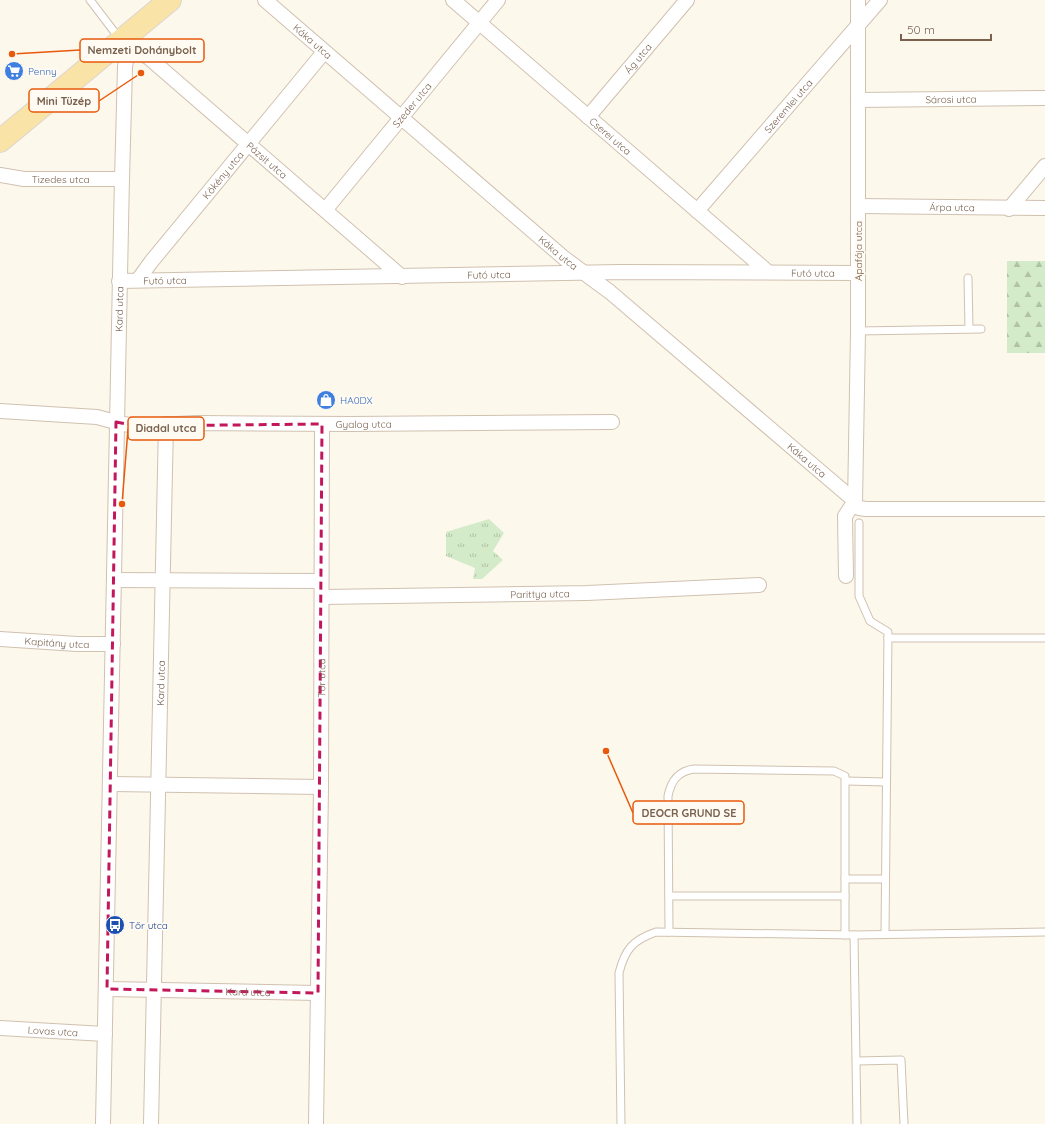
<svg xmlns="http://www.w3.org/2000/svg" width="1045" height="1124" font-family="Quicksand,sans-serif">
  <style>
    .forest { fill: url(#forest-firs) }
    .park { fill: url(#park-tufts) }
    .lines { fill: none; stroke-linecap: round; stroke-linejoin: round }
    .service-casing { stroke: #d0c1b0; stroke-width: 9 }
    .minor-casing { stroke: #d0c1b0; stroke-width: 16 }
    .primary-casing { stroke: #dcd6d1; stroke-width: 24 }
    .service { stroke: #fff; stroke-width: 7 }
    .minor { stroke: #fff; stroke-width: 14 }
    .primary { stroke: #fae3a6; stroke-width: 22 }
    .marked { fill: none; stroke: #c2185b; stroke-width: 3; stroke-dasharray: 8 5; stroke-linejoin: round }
    .labels { text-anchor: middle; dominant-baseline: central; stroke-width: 3.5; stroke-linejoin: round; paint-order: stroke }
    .street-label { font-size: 10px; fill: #79614e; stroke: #fffbf3 }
    .shop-label { font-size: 10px; fill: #366cbe; stroke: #fffbf3; text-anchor: start }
    .transit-label { font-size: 10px; fill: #164399; stroke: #fffbf3; text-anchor: start }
    .leader { fill: none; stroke: #e8590c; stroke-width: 1.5 }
    .callout-dot { fill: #e8590c; stroke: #fffbf3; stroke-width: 1.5 }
    .callout { fill: #fffbf3; stroke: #e8590c; stroke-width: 1.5 }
    .callout-label { font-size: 11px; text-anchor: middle; font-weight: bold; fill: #79614e }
  </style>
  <defs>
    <pattern id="forest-firs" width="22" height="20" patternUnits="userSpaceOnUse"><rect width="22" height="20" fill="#d4ebc9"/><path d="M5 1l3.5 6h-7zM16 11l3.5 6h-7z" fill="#b1c2a5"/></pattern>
    <pattern id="park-tufts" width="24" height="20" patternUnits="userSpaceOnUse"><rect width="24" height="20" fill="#d4ebc9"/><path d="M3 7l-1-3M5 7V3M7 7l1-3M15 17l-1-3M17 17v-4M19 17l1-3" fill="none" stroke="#b1c2a5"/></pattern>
  </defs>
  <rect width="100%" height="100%" fill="#fdf8ec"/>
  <rect class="forest" x="1007" y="261" width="38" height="92"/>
  <polygon class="park" points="489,519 504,533 493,551 503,560 482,579 473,579 475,568 446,556 446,532"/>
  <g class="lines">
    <defs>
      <g id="service">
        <polyline points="90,0 119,38"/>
        <polyline points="968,278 969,329"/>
        <polyline points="858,331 981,329"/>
        <polyline points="859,523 859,596 870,621 888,632 885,934"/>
        <polyline points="888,638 1045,638"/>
        <polyline points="846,781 886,782"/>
        <polyline points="845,879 885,879"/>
        <polyline points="669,896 845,896"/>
        <path d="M669,932L668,796C671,781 678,771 694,769L834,771L845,776V935"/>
        <polyline points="854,935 857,1124"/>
        <polyline points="857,1061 901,1060 904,1124"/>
        <path d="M621,1124L619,973C625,949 633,940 656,932L854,935L1045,932"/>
      </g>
      <g id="minor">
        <path id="s1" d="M265,0L564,258L610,292L855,501L845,516L846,576"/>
        <path id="s2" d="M453,0L768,272"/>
        <polyline points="858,0 858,331 855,504 859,508 866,509 1045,509"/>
        <path id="s3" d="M128,49L138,52L148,57L402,277"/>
        <path id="s4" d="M858,100L1045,98"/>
        <path id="s5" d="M588,117L687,0"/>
        <path id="s6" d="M0,175L24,179H122"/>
        <path id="s7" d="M858,206L1045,208"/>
        <path id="s8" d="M326,209L498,0"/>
        <polyline points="1009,209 1045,166"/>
        <path id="s9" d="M697,211L880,0"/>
        <path id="s10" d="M138,280L151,262L324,52"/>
        <path id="s11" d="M119,281L620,272L858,273"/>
        <path id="s12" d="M0,411L97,417L123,424L138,426L196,423L350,424L612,422"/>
        <polyline points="114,580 321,581"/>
        <path id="s13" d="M322,597L587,593L759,585"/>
        <path id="s14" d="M0,639L77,644H113"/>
        <polyline points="111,784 321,787"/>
        <path id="s15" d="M107,989L318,993"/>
        <path id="s16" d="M0,1028L105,1034"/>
        <path id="s17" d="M103,1124C111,771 115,419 125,67L128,49L121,40"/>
        <path id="s18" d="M151,1124L166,424"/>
        <path id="s19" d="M316,1124L321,787L322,424"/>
      </g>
      <polyline id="primary" points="0,141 170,0"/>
    </defs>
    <use href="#service" class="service-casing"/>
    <use href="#minor" class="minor-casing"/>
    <use href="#primary" class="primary-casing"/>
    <use href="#service" class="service"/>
    <use href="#minor" class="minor"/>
    <use href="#primary" class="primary"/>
  </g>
  <path class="marked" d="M116,422L138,426L322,424L318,993L107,989Z"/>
  <defs>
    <symbol id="supermarket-disc" viewBox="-11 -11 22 22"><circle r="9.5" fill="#3f7fe0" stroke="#fffbf3"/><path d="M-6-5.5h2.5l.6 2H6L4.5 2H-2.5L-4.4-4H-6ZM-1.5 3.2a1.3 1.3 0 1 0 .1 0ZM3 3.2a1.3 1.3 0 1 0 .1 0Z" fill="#fff"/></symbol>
    <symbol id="shop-disc" viewBox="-11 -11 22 22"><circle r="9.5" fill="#3f7fe0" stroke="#fffbf3"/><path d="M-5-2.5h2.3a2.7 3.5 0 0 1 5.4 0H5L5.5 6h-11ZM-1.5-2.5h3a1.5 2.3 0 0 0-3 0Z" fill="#fff"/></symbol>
    <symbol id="bus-disc" viewBox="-11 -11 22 22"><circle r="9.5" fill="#1a4fb4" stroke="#fffbf3"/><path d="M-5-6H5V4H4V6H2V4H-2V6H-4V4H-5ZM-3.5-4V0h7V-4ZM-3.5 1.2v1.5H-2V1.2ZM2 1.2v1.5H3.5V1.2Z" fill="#fff"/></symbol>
  </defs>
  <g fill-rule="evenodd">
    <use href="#supermarket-disc" x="3" y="60" width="22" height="22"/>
    <use href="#shop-disc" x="315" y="389" width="22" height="22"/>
    <use href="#bus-disc" x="104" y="914" width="22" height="22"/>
  </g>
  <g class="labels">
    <g class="street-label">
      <text stroke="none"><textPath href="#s1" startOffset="63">Káka utca</textPath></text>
      <text stroke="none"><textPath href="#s5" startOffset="77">Ág utca</textPath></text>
      <text stroke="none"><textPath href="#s4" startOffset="93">Sárosi utca</textPath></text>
      <text stroke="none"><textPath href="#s8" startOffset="135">Szeder utca</textPath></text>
      <text stroke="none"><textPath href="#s9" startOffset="139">Szeremlei utca</textPath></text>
      <text stroke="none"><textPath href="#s2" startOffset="208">Cserei utca</textPath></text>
      <text stroke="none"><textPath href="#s3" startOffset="179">Pázsit utca</textPath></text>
      <text stroke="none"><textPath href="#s10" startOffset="135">Kökény utca</textPath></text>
      <text stroke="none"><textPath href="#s6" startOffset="61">Tizedes utca</textPath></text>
      <text stroke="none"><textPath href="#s7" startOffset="94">Árpa utca</textPath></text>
      <text transform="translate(858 251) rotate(-90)">Apafája utca</text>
      <text stroke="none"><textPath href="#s1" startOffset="387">Káka utca</textPath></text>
      <text stroke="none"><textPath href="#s11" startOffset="694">Futó utca</textPath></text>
      <text stroke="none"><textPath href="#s11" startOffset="370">Futó utca</textPath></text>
      <text stroke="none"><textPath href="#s11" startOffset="46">Futó utca</textPath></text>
      <text stroke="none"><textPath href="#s17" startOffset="815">Kard utca</textPath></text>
      <text stroke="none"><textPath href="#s12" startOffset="365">Gyalog utca</textPath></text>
      <text stroke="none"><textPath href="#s1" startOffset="711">Káka utca</textPath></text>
      <text stroke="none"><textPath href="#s13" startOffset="218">Parittya utca</textPath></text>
      <text stroke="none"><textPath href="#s14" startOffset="57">Kapitány utca</textPath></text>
      <text stroke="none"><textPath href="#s19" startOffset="446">Tőr utca</textPath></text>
      <text stroke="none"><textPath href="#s18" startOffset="441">Kard utca</textPath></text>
      <text stroke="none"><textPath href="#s15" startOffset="141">Kard utca</textPath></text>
      <text stroke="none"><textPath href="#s16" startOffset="53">Lovas utca</textPath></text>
    </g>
    <g class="shop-label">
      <text x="28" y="71">Penny</text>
      <text x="340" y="400">HA0DX</text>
    </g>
    <g class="transit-label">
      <text x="129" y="925">Tőr utca</text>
    </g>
  </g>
  <path class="leader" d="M12 54L80 50M141 73L99 101M122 504L128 429M606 751L633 813"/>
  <g class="callout-dot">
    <circle cx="12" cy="54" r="4"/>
    <circle cx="141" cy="73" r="4"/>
    <circle cx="122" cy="504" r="4"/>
    <circle cx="606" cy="751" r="4"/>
  </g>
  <g class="callout">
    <rect x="80" y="39" width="124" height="23" rx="4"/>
    <rect x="29" y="89" width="70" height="23" rx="4"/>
    <rect x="128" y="417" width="76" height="23" rx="4"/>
    <rect x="633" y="801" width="111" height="23" rx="4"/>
  </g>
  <g class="callout-label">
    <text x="142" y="54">Nemzeti Dohánybolt</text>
    <text x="64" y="105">Mini Tüzép</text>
    <text x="166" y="432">Diadal utca</text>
    <text x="689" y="817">DEOCR GRUND SE</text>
  </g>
  <path d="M901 34v6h90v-6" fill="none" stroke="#79614e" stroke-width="2"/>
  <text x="907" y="34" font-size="12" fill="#79614e" stroke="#fffbf3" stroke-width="3" paint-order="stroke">50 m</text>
</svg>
